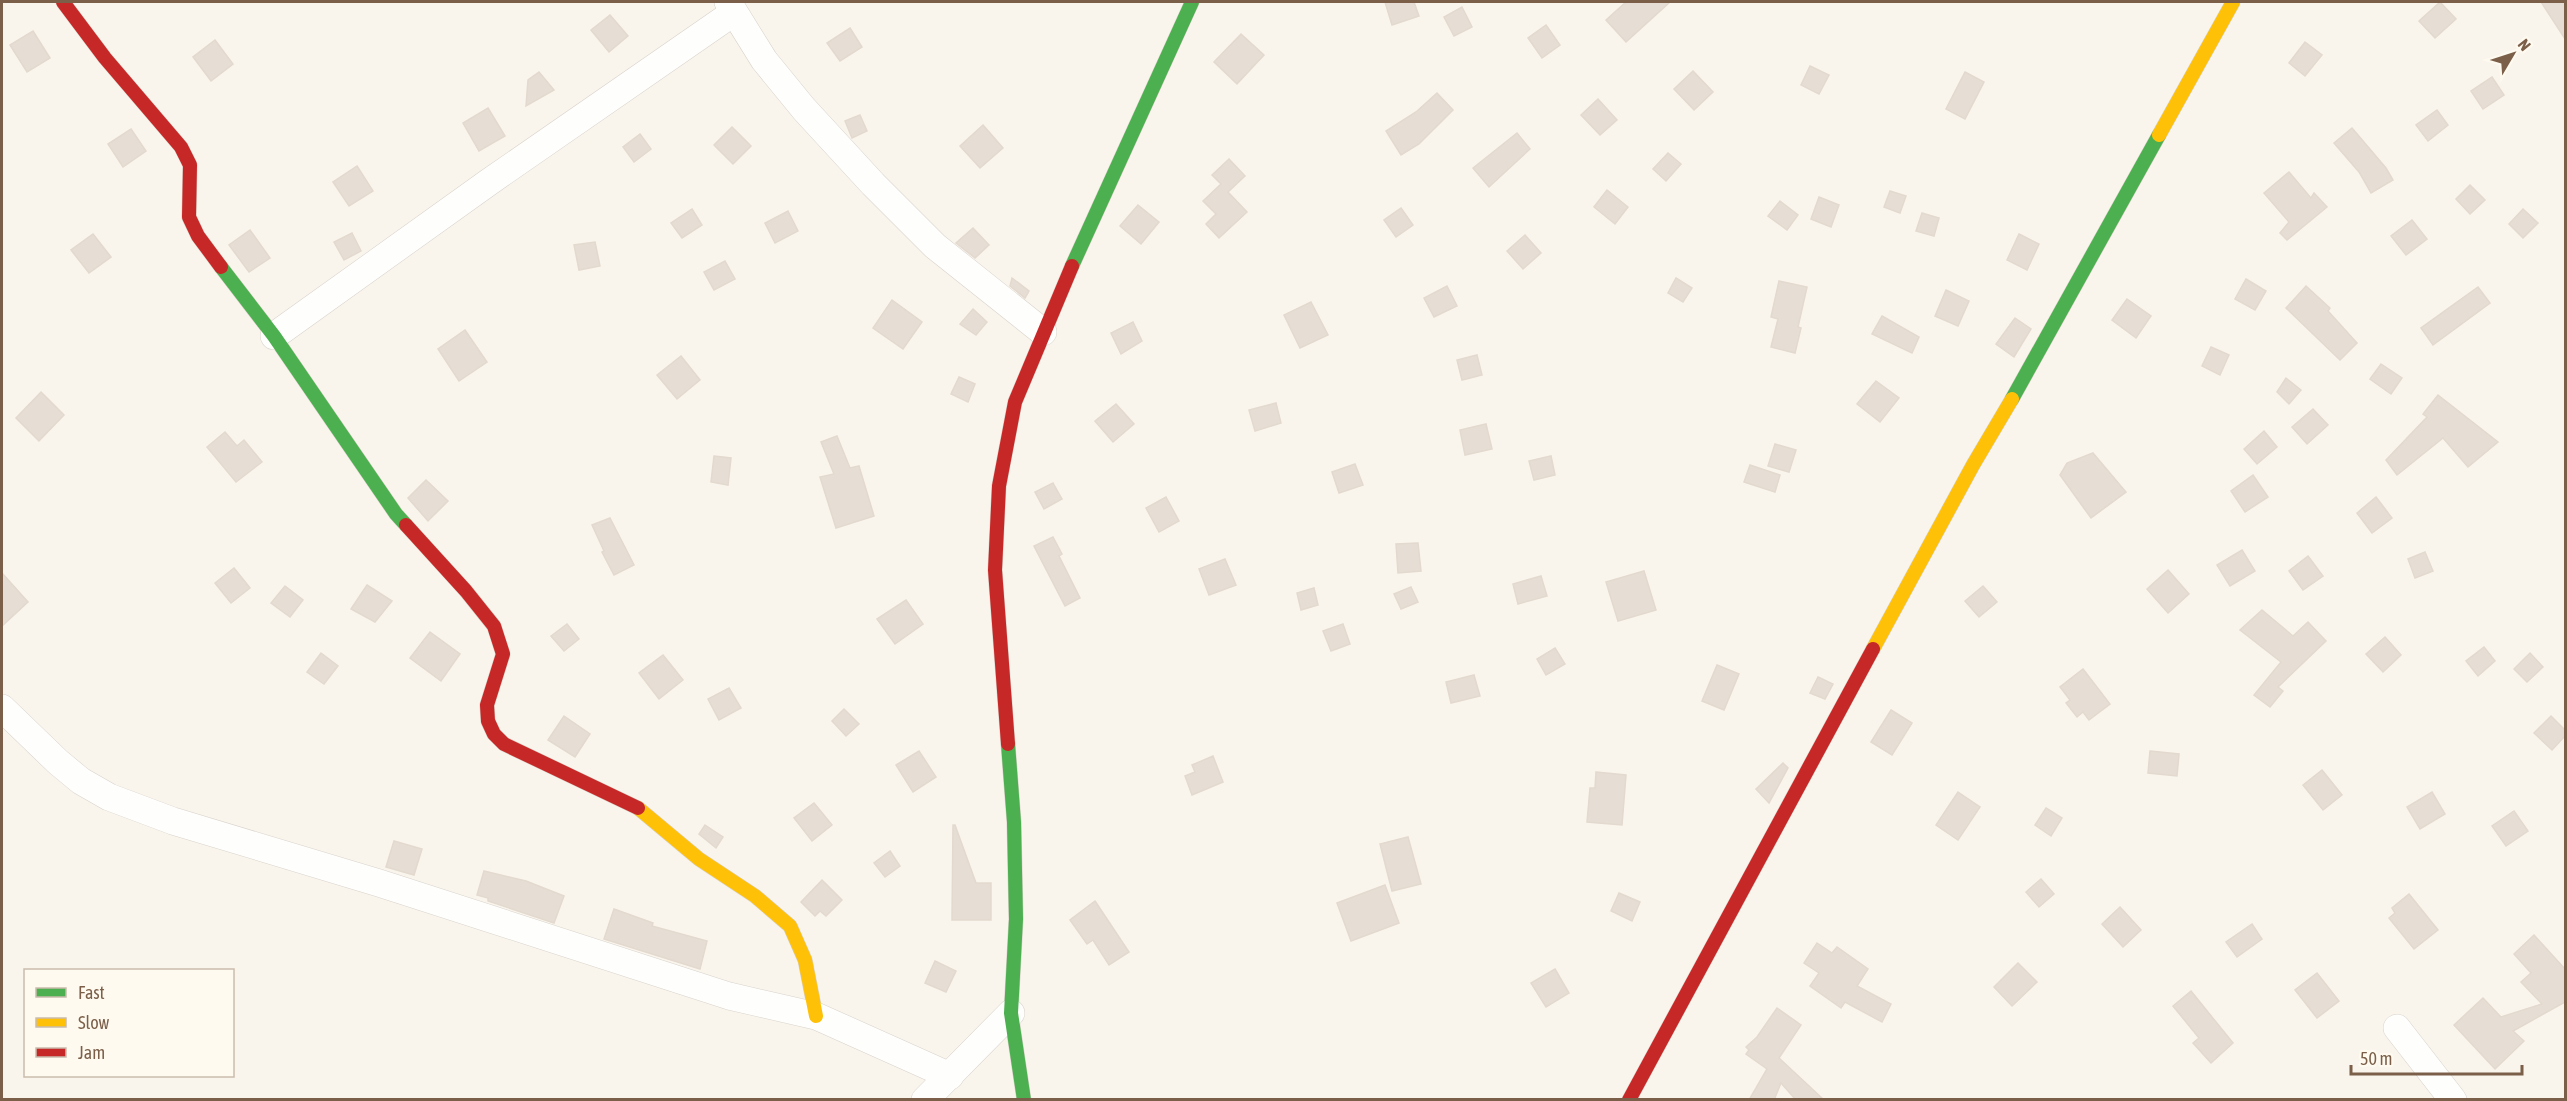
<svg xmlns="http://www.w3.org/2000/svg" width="2567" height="1101" font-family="'Asap Condensed',sans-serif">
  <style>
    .building { fill: #e6ded4; stroke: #e3d9ce; stroke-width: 1.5 }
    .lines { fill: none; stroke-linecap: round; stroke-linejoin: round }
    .street-casing { stroke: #d9d2cb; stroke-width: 28 }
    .fast-casing { stroke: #d8d1c7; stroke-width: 15 }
    .slow-casing { stroke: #d8d1c7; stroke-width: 15 }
    .jam-casing { stroke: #d8d1c7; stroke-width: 15 }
    .street { stroke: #fefefc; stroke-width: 27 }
    .fast { stroke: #4caf50; stroke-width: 14 }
    .slow { stroke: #ffc107; stroke-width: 14 }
    .jam { stroke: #c62828; stroke-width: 14 }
  </style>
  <rect width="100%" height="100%" fill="#f9f5ed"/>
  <g class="building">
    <polygon points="1385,2 1414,2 1419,16 1392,25"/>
    <polygon points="1626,2 1670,2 1626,42 1606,20"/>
    <polygon points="2440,2 2456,19 2435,38 2419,21"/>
    <polygon points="2541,2 2565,2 2565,39"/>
    <polygon points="1462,7 1472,27 1454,36 1444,17"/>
    <polygon points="610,15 628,36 609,52 591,30"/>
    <polygon points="1546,25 1560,45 1542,58 1528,38"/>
    <polygon points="850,28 862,47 840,61 827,43"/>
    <polygon points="33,31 50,58 27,72 10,45"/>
    <polygon points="1241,34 1264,55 1237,84 1214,62"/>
    <polygon points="215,40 233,64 211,81 193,57"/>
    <polygon points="2305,42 2322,55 2305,76 2289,63"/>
    <polygon points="1810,66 1829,75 1819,94 1801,85"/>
    <polygon points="1693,71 1713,92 1694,110 1674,89"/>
    <polygon points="539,72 554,90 526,106 528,80"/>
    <polygon points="1965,72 1984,82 1965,119 1946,109"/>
    <polygon points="2492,77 2504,95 2483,109 2471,91"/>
    <polygon points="1437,93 1453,110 1419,144 1401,155 1386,131 1416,112"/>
    <polygon points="1598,99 1617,120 1600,135 1581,115"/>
    <polygon points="488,108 505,136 479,151 463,123"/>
    <polygon points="2437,110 2448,125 2428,141 2416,125"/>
    <polygon points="860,115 867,131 852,138 845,121"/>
    <polygon points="983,125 1003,148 980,168 960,146"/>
    <polygon points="732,127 751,146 733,164 714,145"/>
    <polygon points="2352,128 2386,168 2393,180 2371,193 2359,172 2334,143"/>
    <polygon points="131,129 146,151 123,167 108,144"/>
    <polygon points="1517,133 1530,149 1489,187 1473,168"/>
    <polygon points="640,134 651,149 634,162 623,147"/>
    <polygon points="1668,153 1681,164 1666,181 1653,169"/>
    <polygon points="1229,159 1245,176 1228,192 1247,212 1219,238 1206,224 1216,214 1203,201 1221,184 1212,175"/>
    <polygon points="357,166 373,191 349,206 333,182"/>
    <polygon points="2289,172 2311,198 2314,193 2327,207 2287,240 2280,233 2289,222 2264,193"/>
    <polygon points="2470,185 2485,200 2470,214 2456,199"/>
    <polygon points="1607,190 1628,207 1615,224 1594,207"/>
    <polygon points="1890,191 1906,196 1900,213 1884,207"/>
    <polygon points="1819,197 1839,205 1831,227 1811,219"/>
    <polygon points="1780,201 1798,215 1787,230 1768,216"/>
    <polygon points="1138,205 1159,222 1141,244 1120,226"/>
    <polygon points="1401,208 1413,225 1396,237 1384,220"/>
    <polygon points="692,209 702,225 682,238 671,223"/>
    <polygon points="2523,209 2538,223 2523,238 2509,224"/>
    <polygon points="788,211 798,231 775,243 765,223"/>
    <polygon points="1922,213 1939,218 1934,236 1916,231"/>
    <polygon points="2412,220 2427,239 2406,255 2391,236"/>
    <polygon points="973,228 989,245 975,258 956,243"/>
    <polygon points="250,230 270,258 249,272 229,245"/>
    <polygon points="352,233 361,251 344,260 334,242"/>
    <polygon points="93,234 111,257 89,273 71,250"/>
    <polygon points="2019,234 2039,244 2027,270 2007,260"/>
    <polygon points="1525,235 1541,253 1523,269 1507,251"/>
    <polygon points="595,242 600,266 579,270 574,245"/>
    <polygon points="725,261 735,279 714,290 704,272"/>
    <polygon points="1012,278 1029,291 1025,298 1010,286"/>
    <polygon points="1676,278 1692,288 1683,302 1668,293"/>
    <polygon points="2246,279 2266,291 2255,310 2235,299"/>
    <polygon points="1779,281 1807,287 1798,327 1801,328 1795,353 1771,347 1778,319 1771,317"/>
    <polygon points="1447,286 1457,306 1434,317 1424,298"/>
    <polygon points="2306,286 2330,308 2328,311 2357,343 2340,360 2286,308"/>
    <polygon points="2478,287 2490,303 2433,345 2421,328"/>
    <polygon points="1946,290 1969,301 1958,326 1935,316"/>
    <polygon points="2127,299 2151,316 2136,338 2112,320"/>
    <polygon points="892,300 922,322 903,349 873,328"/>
    <polygon points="1311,302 1328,335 1300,348 1284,315"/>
    <polygon points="973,309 987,322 976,335 960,324"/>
    <polygon points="1882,316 1919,337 1912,353 1872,334"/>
    <polygon points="2015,318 2031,329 2014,357 1996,344"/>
    <polygon points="1133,322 1142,341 1121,354 1111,333"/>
    <polygon points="465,330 487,362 459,381 438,349"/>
    <polygon points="2211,347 2229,355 2220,375 2202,366"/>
    <polygon points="1477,355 1482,375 1462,380 1457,360"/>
    <polygon points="681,356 700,380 677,399 657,375"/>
    <polygon points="2381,364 2402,378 2391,394 2370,379"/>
    <polygon points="959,377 975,384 968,402 951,394"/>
    <polygon points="2286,378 2301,390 2289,404 2277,392"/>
    <polygon points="1876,381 1899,398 1880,422 1857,404"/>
    <polygon points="41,392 64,415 39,441 16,418"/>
    <polygon points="2438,395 2498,442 2468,467 2443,438 2397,475 2386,460 2427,417 2423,414"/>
    <polygon points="1276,403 1281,423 1255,431 1249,410"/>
    <polygon points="1116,404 1134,424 1113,442 1095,421"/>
    <polygon points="2313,409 2328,425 2307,444 2292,427"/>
    <polygon points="1486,424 1492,449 1465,455 1460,430"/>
    <polygon points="2264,431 2277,447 2257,464 2244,449"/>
    <polygon points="225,432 237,446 244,440 262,462 236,482 207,447"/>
    <polygon points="837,436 850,468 859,466 874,516 836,528 820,477 834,474 821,442"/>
    <polygon points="1775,444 1796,450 1789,472 1768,466"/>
    <polygon points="2093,453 2126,492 2091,518 2060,475 2067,463"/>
    <polygon points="714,456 731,458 728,485 711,482"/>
    <polygon points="1551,456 1555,475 1534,480 1529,461"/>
    <polygon points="1355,464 1363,485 1339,493 1332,472"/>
    <polygon points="1750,465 1780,475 1775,492 1744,482"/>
    <polygon points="2253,475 2268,497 2245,512 2231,491"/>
    <polygon points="426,480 448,501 428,521 408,498"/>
    <polygon points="1053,483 1062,499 1044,509 1035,492"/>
    <polygon points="1166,497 1179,521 1159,532 1146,508"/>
    <polygon points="2376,497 2392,518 2372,533 2357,513"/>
    <polygon points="610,518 634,565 614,575 602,552 604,551 592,525"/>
    <polygon points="1053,537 1062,554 1059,556 1080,598 1065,606 1034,546"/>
    <polygon points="1418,543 1421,571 1398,573 1396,544"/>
    <polygon points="2242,550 2255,571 2230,586 2217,565"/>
    <polygon points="2425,552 2433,571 2415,578 2408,559"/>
    <polygon points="2308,556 2323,576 2303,590 2289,571"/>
    <polygon points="1225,559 1236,585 1209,595 1199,569"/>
    <polygon points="234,568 250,588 231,603 215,583"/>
    <polygon points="2168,570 2189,594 2168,613 2147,589"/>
    <polygon points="1644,571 1656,610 1618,621 1606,582"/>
    <polygon points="2,573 28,602 2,626"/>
    <polygon points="1541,576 1547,596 1518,604 1513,584"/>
    <polygon points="367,585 392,601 375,622 351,609"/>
    <polygon points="285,586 303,600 290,617 271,603"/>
    <polygon points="1983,586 1997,602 1979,617 1965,601"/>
    <polygon points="1411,587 1418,602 1401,609 1394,594"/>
    <polygon points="1314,588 1318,605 1301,610 1297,593"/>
    <polygon points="906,600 923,624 895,644 877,619"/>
    <polygon points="2262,610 2293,636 2308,622 2326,641 2278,687 2283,691 2270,707 2254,695 2281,662 2240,630"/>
    <polygon points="567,624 579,639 564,651 551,636"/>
    <polygon points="1343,624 1350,644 1331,651 1323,631"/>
    <polygon points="430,632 460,654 441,681 410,658"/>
    <polygon points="2385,637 2401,655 2383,672 2366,654"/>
    <polygon points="2484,647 2495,661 2478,676 2466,661"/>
    <polygon points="1555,648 1565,664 1546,675 1537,659"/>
    <polygon points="321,653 338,666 324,684 307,672"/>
    <polygon points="2530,653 2543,667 2527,682 2514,669"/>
    <polygon points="663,655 683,680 659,699 639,673"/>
    <polygon points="1717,665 1739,674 1724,710 1702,701"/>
    <polygon points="2083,669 2110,704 2089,720 2083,712 2077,717 2066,703 2070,700 2060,687"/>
    <polygon points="1474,675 1480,696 1451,703 1446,682"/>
    <polygon points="1818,677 1833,684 1825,699 1810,693"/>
    <polygon points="729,688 741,708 719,720 708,699"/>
    <polygon points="844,709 859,724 846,736 832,721"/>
    <polygon points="1891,710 1912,723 1892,755 1871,742"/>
    <polygon points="564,716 590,734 575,757 548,740"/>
    <polygon points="2551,716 2565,730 2565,736 2552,750 2534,733"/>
    <polygon points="919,751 936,777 913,792 896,765"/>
    <polygon points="2150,751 2179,754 2177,776 2148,773"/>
    <polygon points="1213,756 1223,782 1192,795 1185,776 1195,772 1192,765"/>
    <polygon points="1783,763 1788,768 1769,803 1756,789"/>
    <polygon points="2322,770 2342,795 2323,810 2303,785"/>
    <polygon points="1596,772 1626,775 1622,825 1587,822 1590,788 1595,788"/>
    <polygon points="1958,792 1980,807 1958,840 1936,825"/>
    <polygon points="2432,792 2445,814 2420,829 2407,807"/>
    <polygon points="814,803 832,825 812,841 794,818"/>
    <polygon points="2046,808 2062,818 2051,836 2035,825"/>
    <polygon points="2514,811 2528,831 2506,846 2492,826"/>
    <polygon points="705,825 723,837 716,848 699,834"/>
    <polygon points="953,825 955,825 976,883 991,883 991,920 952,920"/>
    <polygon points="1408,837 1421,884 1392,891 1380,844"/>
    <polygon points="394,841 422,849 414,875 386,867"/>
    <polygon points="890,851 900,866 885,877 874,863"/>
    <polygon points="484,871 526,881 564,896 554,923 488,901 488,898 477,895"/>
    <polygon points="2041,879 2054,894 2039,907 2026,892"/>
    <polygon points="822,880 842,900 826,916 820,911 815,916 801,902"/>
    <polygon points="1385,885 1399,923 1351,941 1337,903"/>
    <polygon points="1619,893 1640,902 1632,921 1611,911"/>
    <polygon points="2409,894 2438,930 2414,949 2389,918 2395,913 2392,908"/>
    <polygon points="1095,901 1129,952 1109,965 1093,940 1087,944 1070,920"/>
    <polygon points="2120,907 2141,930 2123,947 2102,924"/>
    <polygon points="614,909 653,923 652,926 707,941 700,969 604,939"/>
    <polygon points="2252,924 2262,939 2237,957 2226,942"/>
    <polygon points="2534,935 2565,969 2565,1002 2513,1031 2524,1041 2495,1069 2454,1025 2483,998 2501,1017 2542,1004 2521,982 2531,973 2514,954"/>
    <polygon points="1817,943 1832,953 1837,947 1868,969 1857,986 1891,1004 1882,1022 1845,1002 1841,1008 1810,986 1819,973 1804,963"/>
    <polygon points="935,961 956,971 946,992 925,983"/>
    <polygon points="2018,963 2037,982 2012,1006 1994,987"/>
    <polygon points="1555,969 1569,993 1546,1007 1531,983"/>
    <polygon points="2317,973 2339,1001 2317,1018 2295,990"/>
    <polygon points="2191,991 2233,1043 2211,1063 2193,1043 2199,1038 2173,1006"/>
    <polygon points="1777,1008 1801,1025 1779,1058 1824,1100 1796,1100 1781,1083 1774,1100 1749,1100 1767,1069 1746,1054 1749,1050 1746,1047 1757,1037"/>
  </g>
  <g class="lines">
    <defs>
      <g id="street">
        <polyline points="728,2 764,60 804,109 873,184 935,246 1043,332"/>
        <polyline points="274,336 489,182 733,13"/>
        <polyline points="2,708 58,762 81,781 109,797 173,821 379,883 729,996 816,1016 950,1076"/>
        <polyline points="2397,1028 2453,1100"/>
        <polyline points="925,1100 1011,1013"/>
      </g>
      <g id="fast">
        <polyline points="1072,266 1192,2"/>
        <polyline points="221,267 274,336 396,514 406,525"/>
        <polyline points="2012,399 2159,135"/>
        <polyline points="1008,744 1014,822 1016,919 1011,1013 1024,1100"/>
      </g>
      <g id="slow">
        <polyline points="2159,135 2233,2"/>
        <polyline points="1873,649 1973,465 2012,399"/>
        <polyline points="638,808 699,859 755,896 790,926 805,960 816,1016"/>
      </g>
      <g id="jam">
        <polyline points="63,2 105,58 181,147 190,165 189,217 198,236 221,267"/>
        <polyline points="406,525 466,591 494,626 503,654 487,705 488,721 494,734 504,744 638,808"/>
        <polyline points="1008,744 995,570 999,486 1015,402 1072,266"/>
        <polyline points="1629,1100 1873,649"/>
      </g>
    </defs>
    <use href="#street" class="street-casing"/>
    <use href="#fast" class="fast-casing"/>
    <use href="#slow" class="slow-casing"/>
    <use href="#jam" class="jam-casing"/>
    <use href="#street" class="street"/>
    <use href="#fast" class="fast"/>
    <use href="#slow" class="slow"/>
    <use href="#jam" class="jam"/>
  </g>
  <rect width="2567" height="1101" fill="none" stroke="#7b5f49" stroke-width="6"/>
  <rect x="24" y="969" width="210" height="108" fill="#fffaf0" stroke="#cabcad" stroke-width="1.5"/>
  <rect x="36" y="988" width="30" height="9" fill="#4caf50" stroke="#cabcad" stroke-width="1.5"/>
  <text x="78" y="999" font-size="18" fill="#7b5f49">Fast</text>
  <rect x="36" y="1018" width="30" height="9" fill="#ffc107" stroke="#cabcad" stroke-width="1.5"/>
  <text x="78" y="1029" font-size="18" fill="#7b5f49">Slow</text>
  <rect x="36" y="1048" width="30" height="9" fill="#c62828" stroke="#cabcad" stroke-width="1.5"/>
  <text x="78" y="1059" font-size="18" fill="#7b5f49">Jam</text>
  <g transform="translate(2513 54) rotate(51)" stroke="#fffaf0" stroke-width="4.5" paint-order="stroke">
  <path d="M0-4.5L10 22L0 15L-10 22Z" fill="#7b5f49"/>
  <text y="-9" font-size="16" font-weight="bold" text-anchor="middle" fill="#7b5f49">N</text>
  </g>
  <path d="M2351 1065v9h171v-9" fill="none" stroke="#7b5f49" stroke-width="3"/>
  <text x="2360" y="1065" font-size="18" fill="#7b5f49" stroke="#fffaf0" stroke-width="4.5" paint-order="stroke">50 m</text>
</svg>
